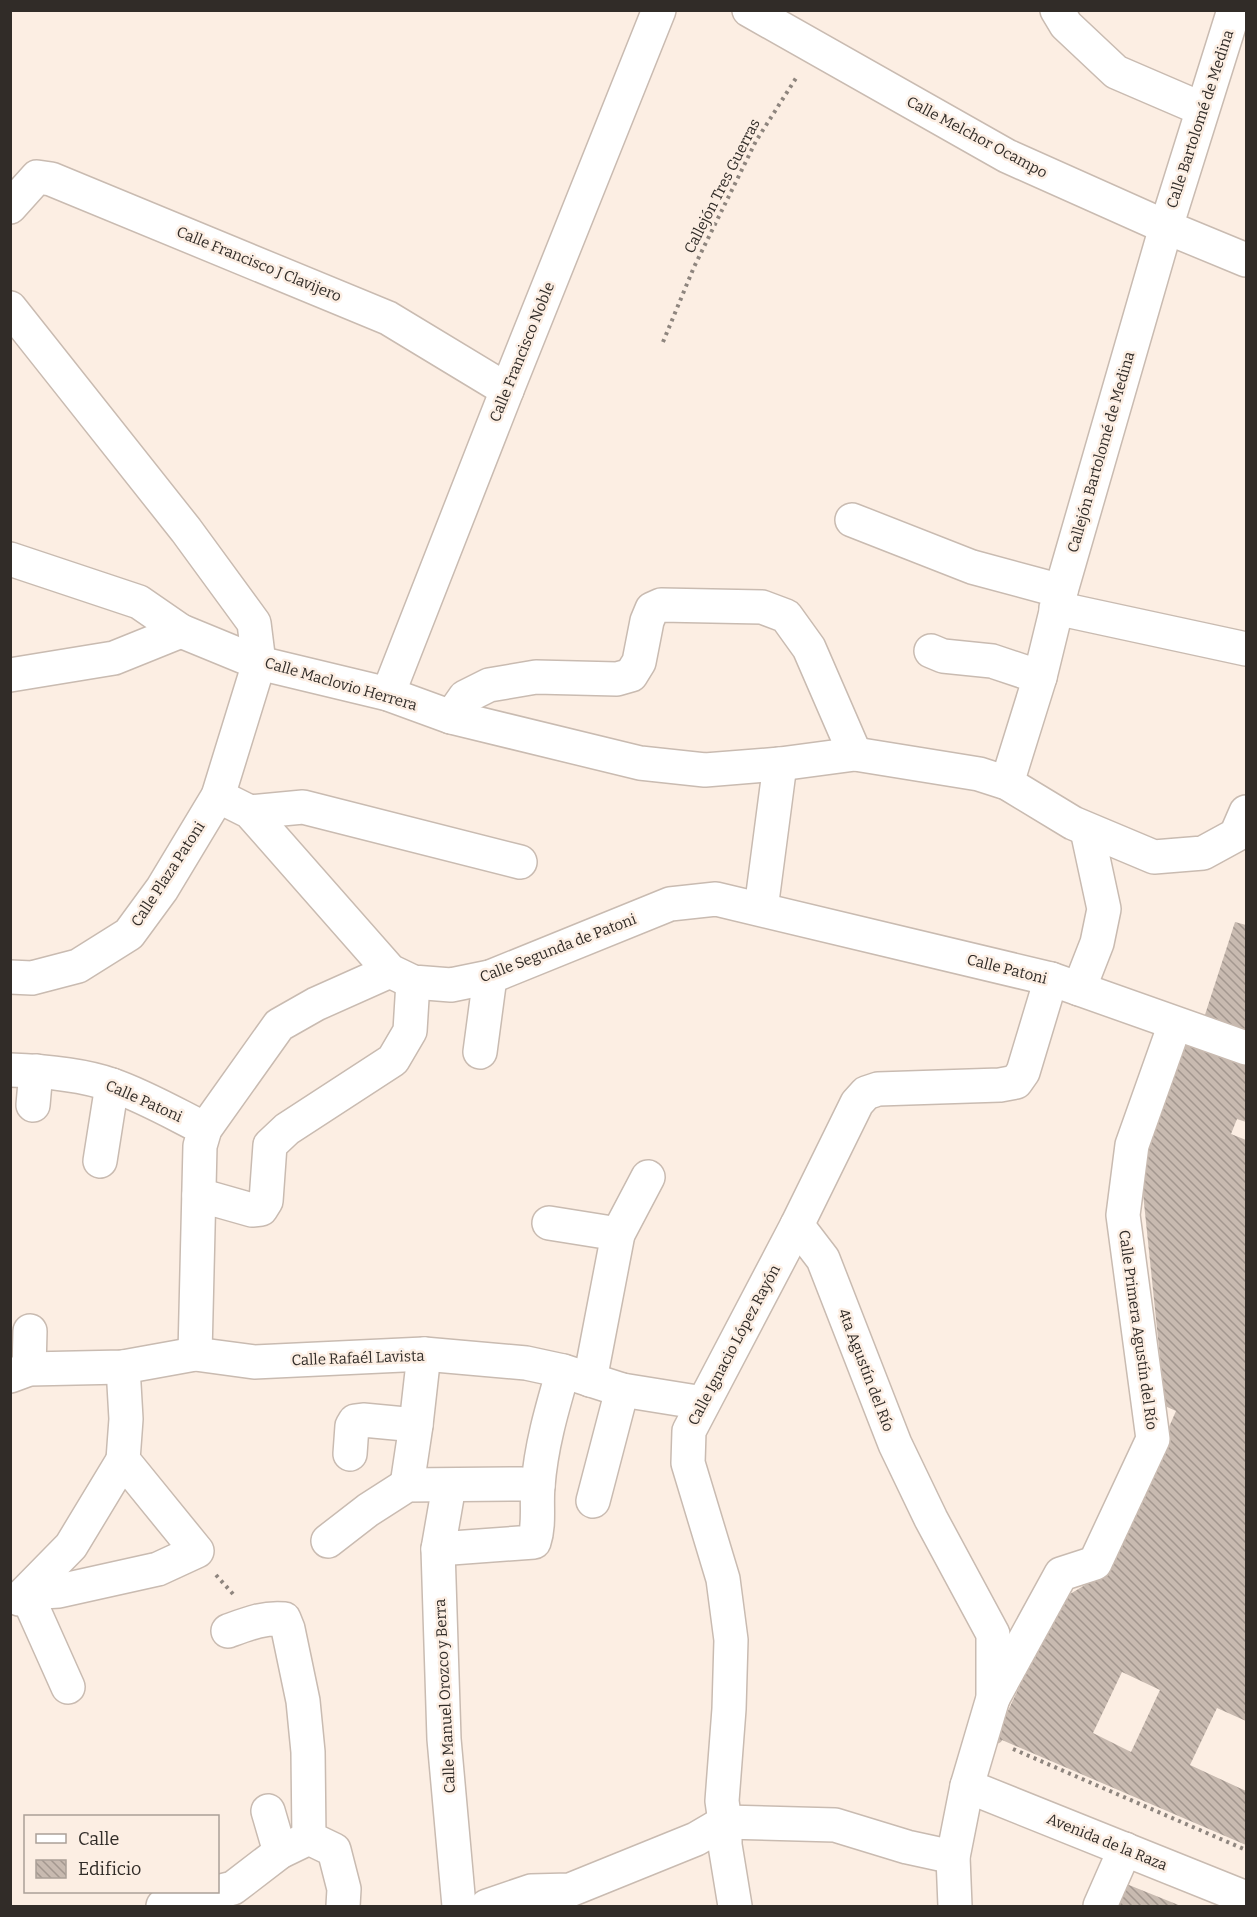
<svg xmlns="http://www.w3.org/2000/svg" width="1257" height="1917" font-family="Bitter,serif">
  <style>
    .building { fill: url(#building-back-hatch); fill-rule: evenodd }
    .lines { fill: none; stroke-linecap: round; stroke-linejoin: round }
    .minor-casing { stroke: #c9bbb1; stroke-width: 36 }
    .path { stroke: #8e857e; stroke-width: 4; stroke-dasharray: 3 4.5; stroke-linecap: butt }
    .minor { stroke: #fff; stroke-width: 33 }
    .labels { text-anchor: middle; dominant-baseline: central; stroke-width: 5; stroke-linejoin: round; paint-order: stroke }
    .street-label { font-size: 15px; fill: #312c28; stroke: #fceee3 }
  </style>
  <defs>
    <pattern id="building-back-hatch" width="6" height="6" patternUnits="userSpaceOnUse" patternTransform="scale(1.5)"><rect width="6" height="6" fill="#c8bab0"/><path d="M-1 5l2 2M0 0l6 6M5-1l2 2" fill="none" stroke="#a3978f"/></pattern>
  </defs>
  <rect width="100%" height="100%" fill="#fceee3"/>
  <g class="building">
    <polygon points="1235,922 1246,925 1246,1038 1202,1024"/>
    <path d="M1178,1032L1246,1063V1122L1237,1119L1231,1134L1246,1140V1721L1217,1708L1190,1765L1246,1791V1845L1002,1740L1001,1742L995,1745L998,1732L1060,1600L1105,1573L1176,1411L1165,1406L1138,1145ZM1122,1672L1160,1690L1131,1752L1093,1733Z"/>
    <polygon points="1124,1883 1181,1906 1114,1906"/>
  </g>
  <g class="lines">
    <defs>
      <g id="minor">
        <polyline points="749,10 1007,156 1166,227 1246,260"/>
        <polyline points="1057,10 1066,25 1116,72 1202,109"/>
        <polyline points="10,207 37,177 51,179 388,318 507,390"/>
        <polyline points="10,308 186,530 254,623 259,663 218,796 162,889 129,934 78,966 32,978 10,977"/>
        <polyline points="852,520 972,567 1061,591"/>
        <polyline points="10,559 139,602 181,631 259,663 388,694 451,717 640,763 705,770 780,764 855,754 979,774 1007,783 1073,823 1154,857 1203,853 1236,835 1246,812"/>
        <polyline points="1056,608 1246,649"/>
        <polyline points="931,651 943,656 992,661 1040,677"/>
        <polyline points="10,675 114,658 181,631"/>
        <polyline points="388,694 507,390 659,10"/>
        <polyline points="451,717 465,697 489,685 536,677 617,679 631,675 639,662 647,621 652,609 661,605 762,607 786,616 809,648 855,754"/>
        <polyline points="1007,783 1040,677 1061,591 1166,227 1234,10"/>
        <polyline points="218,796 250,812 390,971 413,982 451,985 490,977 670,904 716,899 1051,979 1246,1048"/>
        <polyline points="250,812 303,807 520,862"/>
        <polyline points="761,909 780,764"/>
        <polyline points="1079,989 1097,943 1104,909 1087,830"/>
        <polyline points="480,1052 490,977"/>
        <path d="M10,1070C44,1071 80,1074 112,1085C144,1096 175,1114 205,1129"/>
        <polyline points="33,1105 36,1071"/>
        <polyline points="100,1161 112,1085"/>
        <polyline points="199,1195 252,1210 261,1209 266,1201 270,1145 287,1129 393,1060 410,1031 413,982"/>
        <polyline points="549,1223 618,1234"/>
        <polyline points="797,1225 823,1259 895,1444 931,1519 993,1634 993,1698 967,1786 953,1857 955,1906"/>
        <polyline points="195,1354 200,1146 205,1129 279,1025 316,1004 390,971"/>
        <polyline points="29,1369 30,1331"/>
        <polyline points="10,1376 29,1369 123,1367 195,1354 254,1362 424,1354 526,1363 563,1371 622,1390 703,1403"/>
        <polyline points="590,1380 618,1234 648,1177"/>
        <polyline points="350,1454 352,1426 355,1421 363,1420 416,1425"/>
        <polyline points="407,1485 416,1425 424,1354"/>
        <polyline points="449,1486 438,1549 444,1739 459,1906"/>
        <polyline points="593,1501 622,1390"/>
        <polyline points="328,1541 368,1510 407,1485 522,1484 538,1486"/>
        <path d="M438,1549L534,1542C540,1524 536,1505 538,1486C541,1446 552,1409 563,1371"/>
        <polyline points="26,1593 59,1591 158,1569 197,1551 123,1460 126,1419 123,1367"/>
        <polyline points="26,1593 68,1687"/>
        <polyline points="19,1599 71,1546 123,1460"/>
        <path d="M228,1631C247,1624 264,1617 284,1619L288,1629L303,1701L308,1752L309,1838L334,1850L344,1889L343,1906"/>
        <polyline points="993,1698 1061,1574 1095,1563 1153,1439 1123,1215 1132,1145 1175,1024"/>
        <polyline points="967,1786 1246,1898"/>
        <polyline points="268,1811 280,1852"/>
        <polyline points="163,1906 233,1888 280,1852 309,1838"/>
        <polyline points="487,1906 531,1891 570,1890 696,1839 725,1822 835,1825 907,1847 953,1857"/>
        <polyline points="735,1906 725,1845 725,1822 722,1801 729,1709 731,1640 723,1579 688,1463 689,1431 797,1225 857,1103 866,1093 878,1089 1000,1085 1016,1082 1023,1072 1051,979"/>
        <polyline points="1100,1906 1125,1849"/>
      </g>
    </defs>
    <use href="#minor" class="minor-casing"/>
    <g class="path">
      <polyline points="663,342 694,267 756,141 798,75"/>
      <polyline points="216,1575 233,1594"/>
      <polyline points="1013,1749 1246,1850"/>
    </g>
    <use href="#minor" class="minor"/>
  </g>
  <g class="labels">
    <g class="street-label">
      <text transform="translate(1200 119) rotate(-72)">Calle Bartolomé de Medina</text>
      <text transform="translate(977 137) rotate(28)">Calle Melchor Ocampo</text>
      <text transform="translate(722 186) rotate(-63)">Callejón Tres Guerras</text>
      <text transform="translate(259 264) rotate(22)">Calle Francisco J Clavijero</text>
      <text transform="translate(522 352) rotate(-68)">Calle Francisco Noble</text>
      <text transform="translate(1101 452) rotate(-74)">Callejón Bartolomé de Medina</text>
      <text transform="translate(341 684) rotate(16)">Calle Maclovio Herrera</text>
      <text transform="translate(168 874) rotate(-57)">Calle Plaza Patoni</text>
      <text transform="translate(558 948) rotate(-21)">Calle Segunda de Patoni</text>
      <text transform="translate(1007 969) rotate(14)">Calle Patoni</text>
      <text transform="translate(144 1101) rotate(24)">Calle Patoni</text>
      <text transform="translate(1138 1330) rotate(82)">Calle Primera Agustín del Río</text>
      <text transform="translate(734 1345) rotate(-62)">Calle Ignacio López Rayón</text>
      <text transform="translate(358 1358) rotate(-2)">Calle Rafaél Lavista</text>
      <text transform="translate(866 1370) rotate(69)">4ta Agustín del Río</text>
      <text transform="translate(445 1696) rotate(-93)">Calle Manuel Orozco y Berra</text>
      <text transform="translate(1107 1842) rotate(22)">Avenida de la Raza</text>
    </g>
  </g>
  <rect width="1257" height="1917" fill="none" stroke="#312c28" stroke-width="24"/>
  <rect x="24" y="1815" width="195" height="78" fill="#fceee3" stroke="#aba098" stroke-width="1.5"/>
  <rect x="36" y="1834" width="30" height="9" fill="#ffffff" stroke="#aba098" stroke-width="1.5"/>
  <text x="78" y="1845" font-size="18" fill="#312c28">Calle</text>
  <rect x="36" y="1860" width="30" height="18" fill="url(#building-back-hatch)" stroke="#aba098" stroke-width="1.5"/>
  <text x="78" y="1875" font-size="18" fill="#312c28">Edificio</text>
</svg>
